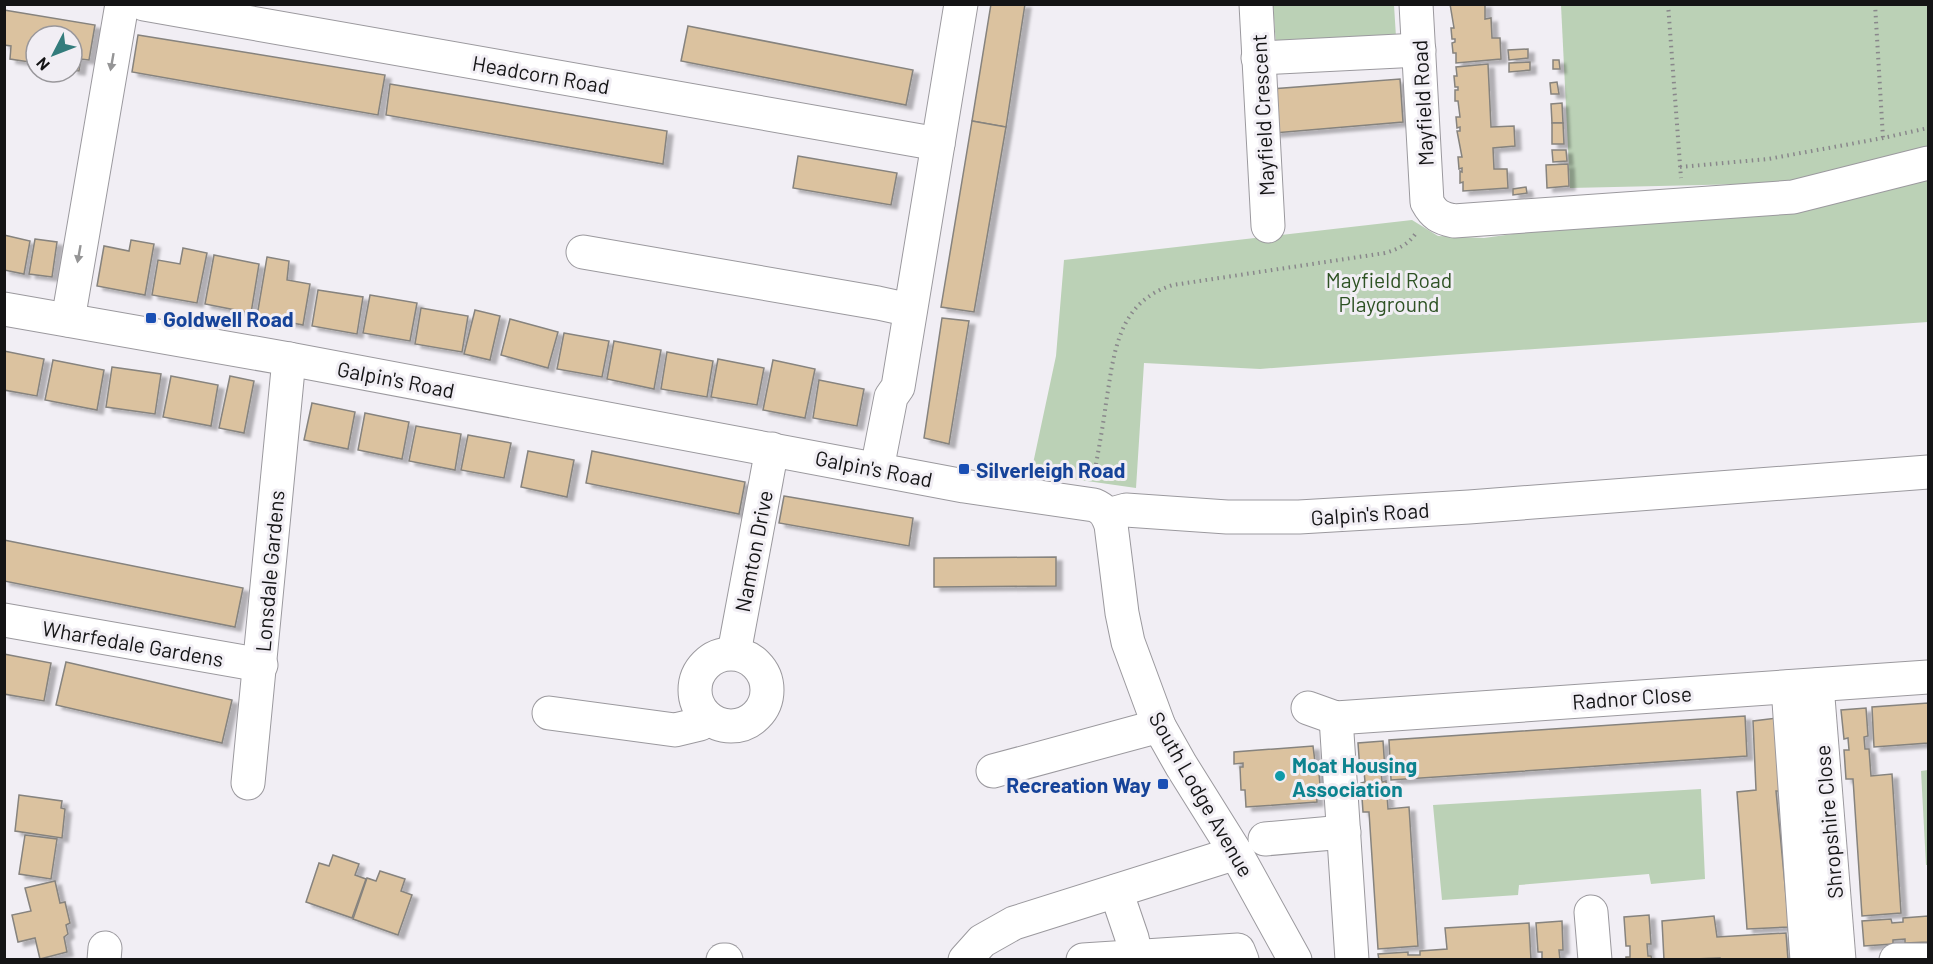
<svg xmlns="http://www.w3.org/2000/svg" width="1933" height="964" font-family="Barlow,sans-serif">
  <style>
    .green { fill: #bbd1b6 }
    .building { fill: #dbc29f; stroke: #86837e; stroke-width: 1.5; filter: url(#shadow) }
    .lines { fill: none; stroke-linecap: round; stroke-linejoin: round }
    .minor-casing { stroke: #9b999e; stroke-width: 35 }
    .path { stroke: #89878b; stroke-width: 4; stroke-dasharray: 1.5 4.5; stroke-linecap: butt }
    .minor { stroke: #fff; stroke-width: 33 }
    .oneway { fill: #959596 }
    .transit-dot { fill: #1a4fb4; stroke: #f1eef4; stroke-width: 2 }
    .culture-dot { fill: #0f9aa8; stroke: #f1eef4; stroke-width: 2 }
    .labels { text-anchor: middle; dominant-baseline: central; stroke-width: 6; stroke-linejoin: round; paint-order: stroke }
    .street-label { font-size: 21px; fill: #141415; stroke: #f1eef4 }
    .park-label { font-size: 21px; fill: #2e5224; stroke: #f1eef4 }
    .transit-label { font-size: 21px; font-weight: bold; fill: #164399; stroke: #f1eef4; text-anchor: start }
    .culture-label { font-size: 21px; font-weight: bold; fill: #0d838f; stroke: #f1eef4; text-anchor: start }
  </style>
  <defs>
    <filter id="shadow"><feDropShadow dx="6" dy="4" stdDeviation="1.5" flood-color="#0004"/></filter>
  </defs>
  <rect width="100%" height="100%" fill="#f1eef4"/>
  <g class="green">
    <polygon points="1273,5 1394,5 1396,37 1276,45"/>
    <polygon points="1561,5 1928,5 1928,147 1792,183 1570,188"/>
    <polygon points="1928,176 1928,322 1447,355 1260,369 1144,363 1136,488 1031,473 1056,356 1064,260 1412,220 1438,236 1484,238"/>
    <polygon points="1928,770 1928,865 1926,865 1921,771"/>
    <polygon points="1701,789 1705,879 1651,884 1649,874 1519,885 1518,895 1442,900 1433,805"/>
  </g>
  <g class="building">
    <polygon points="991,4 1025,4 1006,127 972,121"/>
    <polygon points="1450,4 1485,4 1485,19 1491,18 1492,38 1500,38 1501,59 1456,63 1456,53 1453,53 1452,43 1455,42 1455,39 1452,39 1451,28 1454,28"/>
    <polygon points="4,10 95,25 89,60 81,59 79,71 72,70 72,36 36,36 36,63 10,59 11,46 4,45"/>
    <polygon points="688,26 913,70 906,105 681,61"/>
    <polygon points="138,35 385,75 378,115 132,72"/>
    <polygon points="1528,49 1528,58 1509,60 1508,50"/>
    <polygon points="1553,60 1559,60 1560,69 1553,69"/>
    <polygon points="1530,62 1530,70 1509,72 1509,63"/>
    <polygon points="1488,64 1491,127 1514,126 1515,146 1493,148 1494,169 1507,169 1508,188 1463,191 1463,182 1460,183 1460,171 1462,172 1462,168 1459,169 1458,157 1462,157 1457,131 1460,131 1460,127 1457,128 1456,117 1460,117 1458,101 1455,101 1455,90 1458,90 1458,87 1455,87 1454,76 1457,76 1456,67"/>
    <polygon points="1400,79 1403,122 1274,133 1271,89"/>
    <polygon points="1557,82 1559,94 1551,94 1550,83"/>
    <polygon points="390,84 667,131 663,164 386,115"/>
    <polygon points="1562,103 1563,123 1552,123 1551,104"/>
    <polygon points="972,121 1006,127 974,312 941,307"/>
    <polygon points="1552,123 1563,123 1564,144 1552,144"/>
    <polygon points="1552,150 1566,150 1567,161 1553,162"/>
    <polygon points="798,156 897,173 891,205 793,188"/>
    <polygon points="1568,164 1569,186 1547,188 1546,165"/>
    <polygon points="1526,187 1527,193 1513,195 1513,189"/>
    <polygon points="4,235 30,241 24,274 4,270"/>
    <polygon points="35,239 57,242 52,277 29,274"/>
    <polygon points="131,240 154,244 145,295 97,286 104,246 129,251"/>
    <polygon points="183,248 207,253 197,303 152,295 158,260 180,264"/>
    <polygon points="214,255 259,264 251,313 205,304"/>
    <polygon points="267,257 289,261 287,280 310,284 303,325 257,316"/>
    <polygon points="318,290 363,297 357,334 312,326"/>
    <polygon points="370,295 417,303 410,341 363,333"/>
    <polygon points="421,308 468,316 462,352 415,344"/>
    <polygon points="475,310 500,316 490,360 464,354"/>
    <polygon points="942,318 969,321 949,444 924,438"/>
    <polygon points="510,319 558,332 548,368 501,355"/>
    <polygon points="564,333 609,341 602,377 557,369"/>
    <polygon points="614,341 661,350 654,389 607,379"/>
    <polygon points="4,351 44,359 37,396 4,390"/>
    <polygon points="667,352 713,361 707,397 661,389"/>
    <polygon points="718,359 764,368 757,405 711,397"/>
    <polygon points="53,360 104,370 97,410 45,400"/>
    <polygon points="773,360 815,369 805,418 763,410"/>
    <polygon points="112,367 161,374 155,414 106,407"/>
    <polygon points="171,376 218,385 211,426 163,417"/>
    <polygon points="230,376 254,381 244,433 219,428"/>
    <polygon points="819,380 864,389 857,426 813,418"/>
    <polygon points="312,403 355,412 348,449 304,440"/>
    <polygon points="365,413 409,422 402,459 358,450"/>
    <polygon points="416,426 461,434 455,470 409,461"/>
    <polygon points="468,435 511,443 504,478 461,470"/>
    <polygon points="528,451 574,460 567,497 521,487"/>
    <polygon points="592,451 745,482 739,514 586,483"/>
    <polygon points="784,496 913,518 909,546 779,523"/>
    <polygon points="4,540 243,588 235,627 4,581"/>
    <polygon points="1056,557 1056,586 934,587 934,558"/>
    <polygon points="4,654 51,663 44,701 4,694"/>
    <polygon points="66,662 232,700 222,743 56,705"/>
    <polygon points="1928,703 1928,743 1874,747 1872,707"/>
    <polygon points="1866,708 1868,736 1864,737 1865,749 1869,749 1871,776 1892,774 1901,913 1862,916 1853,779 1846,779 1844,750 1849,750 1848,738 1844,739 1841,710"/>
    <polygon points="1745,716 1747,756 1391,780 1389,740"/>
    <polygon points="1777,718 1785,791 1776,791 1789,927 1747,929 1737,792 1756,790 1753,721"/>
    <polygon points="1383,741 1385,770 1381,770 1382,782 1386,781 1388,809 1409,807 1418,946 1378,949 1369,812 1363,812 1361,783 1365,782 1364,771 1360,771 1358,743"/>
    <polygon points="1313,746 1315,762 1318,762 1320,785 1316,785 1317,802 1246,807 1245,790 1241,790 1240,767 1243,767 1243,763 1234,764 1234,752"/>
    <polygon points="19,795 62,801 61,808 65,809 62,838 15,831"/>
    <polygon points="25,835 57,839 51,879 19,874"/>
    <polygon points="333,855 359,864 355,875 366,879 352,918 306,902 319,863 329,866"/>
    <polygon points="380,871 405,879 401,891 412,895 398,935 353,919 367,878 376,881"/>
    <polygon points="55,881 60,903 65,902 70,923 66,925 68,934 64,937 67,952 40,959 35,938 18,942 12,915 31,911 25,888"/>
    <polygon points="1649,915 1651,944 1647,944 1648,956 1651,956 1652,960 1626,960 1626,957 1630,957 1630,946 1626,946 1624,917"/>
    <polygon points="1714,916 1717,937 1786,933 1788,960 1720,960 1720,958 1664,960 1662,921"/>
    <polygon points="1928,916 1928,942 1905,943 1905,939 1893,940 1893,944 1864,946 1862,921 1891,919 1892,923 1903,922 1903,918"/>
    <polygon points="1562,921 1563,950 1559,950 1560,960 1542,960 1542,952 1538,952 1536,923"/>
    <polygon points="1529,923 1531,960 1379,960 1378,954 1408,952 1408,955 1420,955 1420,951 1447,949 1445,928"/>
  </g>
  <g class="lines">
    <defs>
      <g id="minor">
        <polyline points="144,4 938,144"/>
        <polyline points="1256,4 1268,226"/>
        <path d="M1416,4L1427,202C1434,215 1440,218 1454,221L1793,197L1928,163"/>
        <polyline points="1258,58 1419,50"/>
        <polyline points="583,252 878,303 910,310"/>
        <path d="M4,309L289,359L964,486L1094,505C1104,509 1107,514 1111,525L1122,613L1128,642L1159,726L1181,765L1236,853L1295,960"/>
        <polyline points="68,320 122,4"/>
        <polyline points="877,469 891,397 898,387 961,4"/>
        <polyline points="1108,515 1126,510 1227,517 1299,517 1469,507 1928,472"/>
        <polyline points="4,620 261,665"/>
        <polyline points="734,653 772,449"/>
        <circle cx="731" cy="690" r="36"/>
        <polyline points="1817,685 1839,960"/>
        <polyline points="1788,687 1807,960"/>
        <polyline points="1308,708 1336,718 1928,677"/>
        <polyline points="549,713 675,730 700,724 708,718"/>
        <polyline points="1336,718 1352,960"/>
        <polyline points="993,771 1159,726"/>
        <polyline points="248,783 289,359"/>
        <polyline points="1265,839 1344,832"/>
        <polyline points="1116,891 1132,938 1136,956"/>
        <polyline points="1591,912 1595,960"/>
        <polyline points="104,960 105,948"/>
        <polyline points="723,960 726,960"/>
        <polyline points="965,960 982,941 1014,923 1236,853"/>
        <polyline points="1083,960 1238,950 1242,960"/>
        <polyline points="1896,960 1926,960"/>
      </g>
    </defs>
    <use href="#minor" class="minor-casing"/>
    <g class="path">
      <polyline points="1668,4 1681,178"/>
      <polyline points="1875,4 1883,138"/>
      <polyline points="1680,167 1768,159 1883,138 1928,128"/>
      <path d="M1094,476C1098,452 1103,427 1106,403C1114,354 1117,302 1173,285L1385,253C1398,249 1408,245 1416,233"/>
    </g>
    <use href="#minor" class="minor"/>
  </g>
  <defs><path id="oneway-solid" d="M-6-.8H1V-3.2L6.5 0L1 3.2V.8H-6Z" transform="scale(1.5)"/></defs>
  <g class="oneway">
    <use href="#oneway-solid" transform="translate(112 62) rotate(100)"/>
    <use href="#oneway-solid" transform="translate(79 254) rotate(100)"/>
  </g>
  <g class="transit-dot">
    <rect x="145" y="312" width="12" height="12" rx="3"/>
    <rect x="958" y="463" width="12" height="12" rx="3"/>
    <rect x="1157" y="778" width="12" height="12" rx="3"/>
  </g>
  <circle class="culture-dot" cx="1280" cy="776" r="6"/>
  <g class="labels">
    <g class="street-label">
      <text transform="translate(541 74) rotate(10)">Headcorn Road</text>
      <text transform="translate(1422 103) rotate(-93)">Mayfield Road</text>
      <text transform="translate(1262 115) rotate(-93)">Mayfield Crescent</text>
      <text transform="translate(396 379) rotate(11)">Galpin's Road</text>
      <text transform="translate(874 468) rotate(11)">Galpin's Road</text>
      <text transform="translate(1370 513) rotate(-4)">Galpin's Road</text>
      <text transform="translate(753 551) rotate(-79)">Namton Drive</text>
      <text transform="translate(269 571) rotate(-85)">Lonsdale Gardens</text>
      <text transform="translate(133 643) rotate(10)">Wharfedale Gardens</text>
      <text transform="translate(1632 697) rotate(-4)">Radnor Close</text>
      <text transform="translate(1202 794) rotate(60)">South Lodge Avenue</text>
      <text transform="translate(1828 822) rotate(-95)">Shropshire Close</text>
    </g>
    <g class="park-label">
      <text x="1389" y="279">Mayfield Road<tspan x="1389" dy="24">Playground</tspan></text>
    </g>
    <g class="transit-label">
      <text x="163" y="318">Goldwell Road</text>
      <text x="976" y="469">Silverleigh Road</text>
      <text x="1151" y="784" text-anchor="end">Recreation Way</text>
    </g>
    <g class="culture-label">
      <text x="1292" y="764">Moat Housing<tspan x="1292" dy="24">Association</tspan></text>
    </g>
  </g>
  <rect width="1933" height="964" fill="none" stroke="#141415" stroke-width="12"/>
  <g transform="translate(54 54) rotate(228)"><circle r="28" fill="#f1eef4" stroke="#99979b" stroke-width="1.5"/>
  <path d="M0-4.5L10 22L0 15L-10 22Z" fill="#337c7c"/>
  <text y="-9" font-size="16" font-weight="bold" text-anchor="middle" fill="#141415">N</text>
  </g>
</svg>
